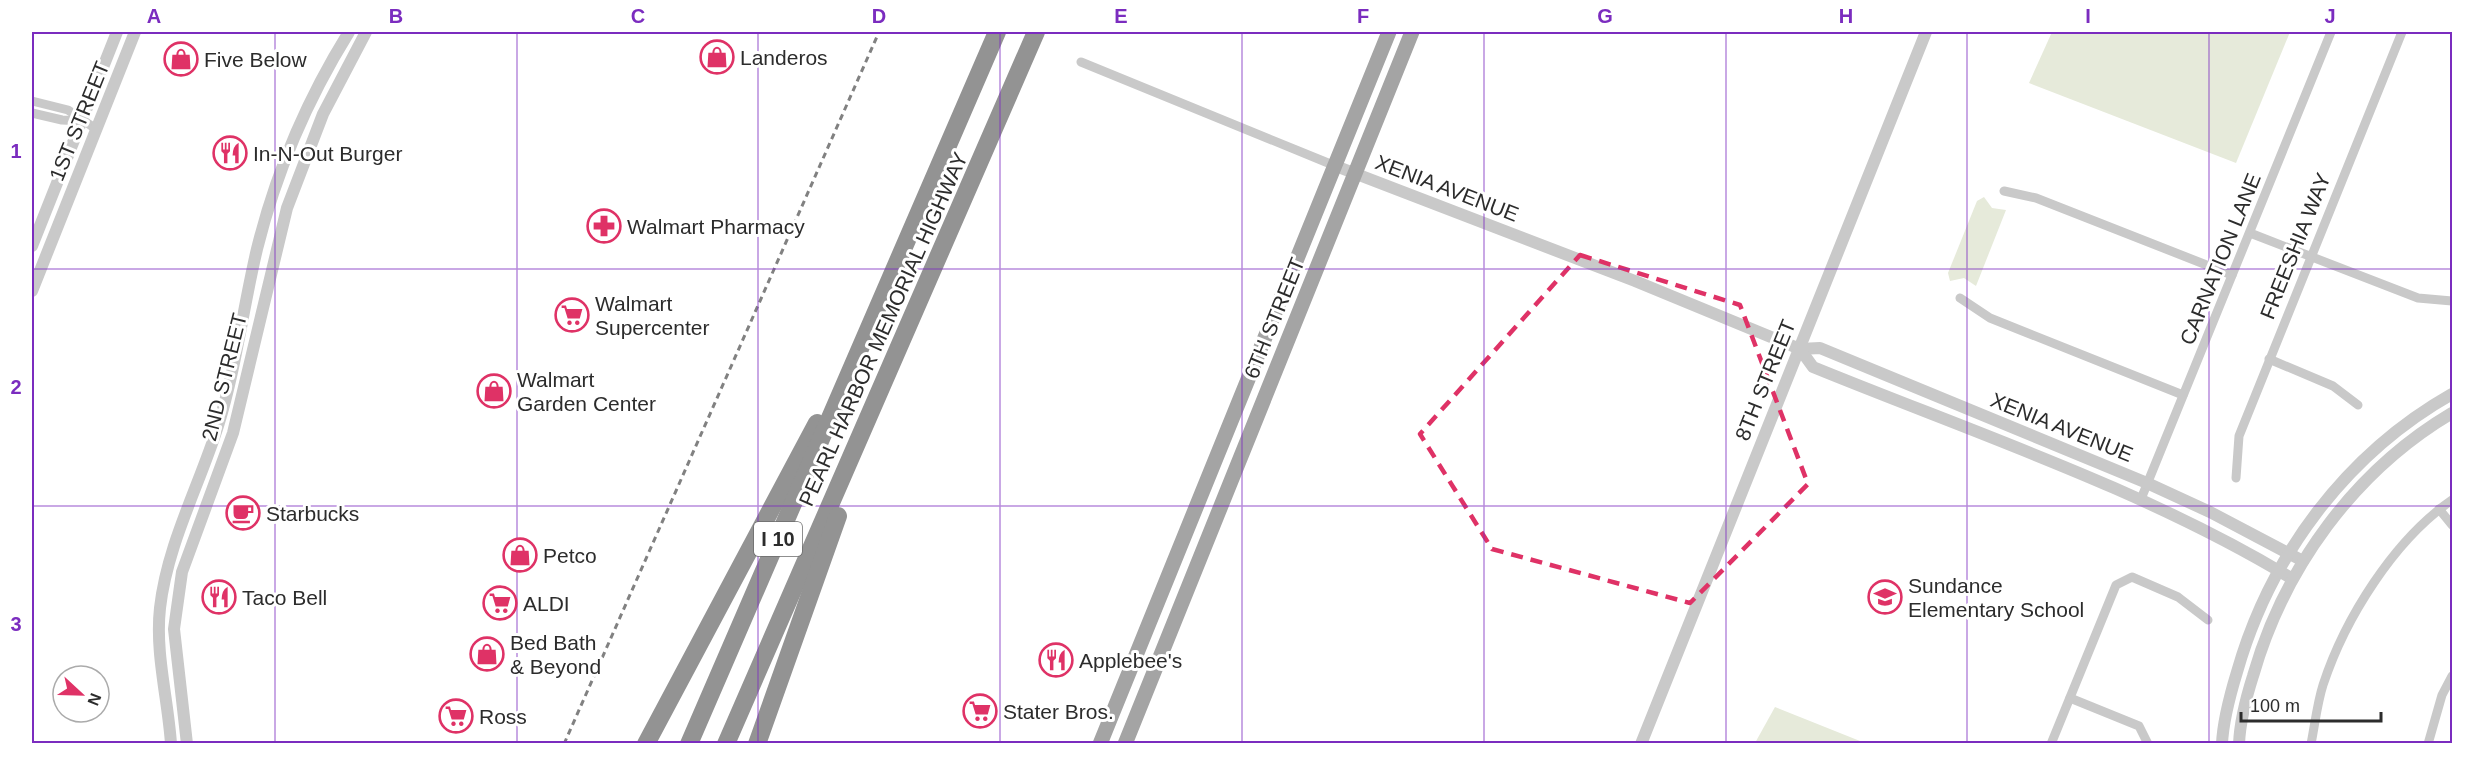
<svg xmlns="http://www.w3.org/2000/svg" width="2484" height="775" font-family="Arial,sans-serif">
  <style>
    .green { fill: #e6eada }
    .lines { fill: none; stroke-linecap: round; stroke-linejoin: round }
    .minor { stroke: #c9c9c9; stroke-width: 9 }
    .tertiary { stroke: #c9c9c9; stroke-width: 12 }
    .primary { stroke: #a4a4a4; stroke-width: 15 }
    .motorway { stroke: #939393; stroke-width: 18 }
    .rail { stroke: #818181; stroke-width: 3; stroke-dasharray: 6 4.5; stroke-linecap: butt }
    .marked { fill: none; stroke: #df3266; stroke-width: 4.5; stroke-dasharray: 12 8; stroke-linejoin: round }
    .grid { fill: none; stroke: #7b2cbf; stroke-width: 1.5; stroke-opacity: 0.55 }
    .labels { text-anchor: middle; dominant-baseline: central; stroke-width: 6; stroke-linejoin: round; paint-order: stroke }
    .shield { fill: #fff; stroke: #6b6b6b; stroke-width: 1.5 }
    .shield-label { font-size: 20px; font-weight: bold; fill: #2c2c2c }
    .poi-label { font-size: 21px; fill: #2c2c2c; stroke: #fff; text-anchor: start }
    .street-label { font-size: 21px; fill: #2c2c2c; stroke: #fff }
    .neatline { fill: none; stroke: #7b2cbf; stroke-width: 2 }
    .grid-label { font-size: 20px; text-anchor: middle; font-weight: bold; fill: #7b2cbf }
  </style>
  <rect width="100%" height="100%" fill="#fff"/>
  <g class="green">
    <polygon points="2052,32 2290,32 2236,163 2029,83"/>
    <polygon points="1984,197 1992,208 2006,210 1976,286 1964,278 1950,281 1948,273 1977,201"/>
    <polygon points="1775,707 1865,743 1755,743"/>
  </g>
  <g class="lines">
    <g class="minor">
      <polyline points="1081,62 1333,165"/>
      <polyline points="32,101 68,110 96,129"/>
      <polyline points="32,113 62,120 82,121"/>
      <polyline points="2004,191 2036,198 2232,275"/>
      <polyline points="2250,233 2418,298 2452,301"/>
      <polyline points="1960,298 1990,318 2183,395"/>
      <polyline points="2269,359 2333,386 2358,405"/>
      <polyline points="2236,478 2239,436 2402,32"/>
      <polyline points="2141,499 2331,32"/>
      <polyline points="2439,509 2452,525"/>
      <polyline points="2070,698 2139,726 2148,744"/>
      <polyline points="2051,744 2116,585 2132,577 2178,597 2208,620"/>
      <path d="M2311,744C2315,724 2317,704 2323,685C2345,618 2394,540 2452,500"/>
      <polyline points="2428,744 2442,695 2452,676"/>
    </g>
    <g class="tertiary">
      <polyline points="1333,165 1635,281 1800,349 1820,348 2147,483 2210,512 2303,561"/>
      <polyline points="32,246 117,32"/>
      <polyline points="32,291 135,32"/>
      <path d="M1800,349L1813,367C1972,432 2144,489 2291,578"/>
      <path d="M171,744C168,699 155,653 160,608C167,545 199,486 218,426C236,368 243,308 257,249C276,172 308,98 349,32"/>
      <polyline points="187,744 174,629 182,572 233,433 287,208 323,114 366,32"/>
      <polyline points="1641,744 1926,32"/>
      <path d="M2222,744C2223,720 2230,695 2237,672C2270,556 2346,454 2452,394"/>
      <path d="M2239,744C2240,721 2246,698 2253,676C2284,568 2354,471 2452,413"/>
    </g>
    <g class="primary">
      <polyline points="1100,744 1389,32"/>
      <polyline points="1125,744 1412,32"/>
    </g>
    <g class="motorway">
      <polyline points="646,744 817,423"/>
      <polyline points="689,744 997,32"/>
      <polyline points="726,744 1036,32"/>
      <polyline points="757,744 838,516"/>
    </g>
    <polyline class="rail" points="564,744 879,32"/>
  </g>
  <path class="marked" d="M1580,255L1740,305L1808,484L1690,603L1492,549L1420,434Z"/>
  <path class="grid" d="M275,32V744M517,32V744M758,32V744M1000,32V744M1242,32V744M1484,32V744M1726,32V744M1967,32V744M2209,32V744M32,269H2452M32,506H2452"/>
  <defs>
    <symbol id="shop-ring" viewBox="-11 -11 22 22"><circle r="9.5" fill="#fff" stroke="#df3266" stroke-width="1.5"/><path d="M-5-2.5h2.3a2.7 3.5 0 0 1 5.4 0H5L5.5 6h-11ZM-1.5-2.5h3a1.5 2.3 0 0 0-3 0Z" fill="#df3266"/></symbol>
    <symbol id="restaurant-ring" viewBox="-11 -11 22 22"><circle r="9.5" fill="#fff" stroke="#df3266" stroke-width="1.5"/><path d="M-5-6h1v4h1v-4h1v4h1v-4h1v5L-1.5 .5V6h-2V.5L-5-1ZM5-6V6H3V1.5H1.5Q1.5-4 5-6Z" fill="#df3266"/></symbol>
    <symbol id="pharmacy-ring" viewBox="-11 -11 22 22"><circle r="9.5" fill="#fff" stroke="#df3266" stroke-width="1.5"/><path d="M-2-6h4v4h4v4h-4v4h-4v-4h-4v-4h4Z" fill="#df3266"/></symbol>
    <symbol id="supermarket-ring" viewBox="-11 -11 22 22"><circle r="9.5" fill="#fff" stroke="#df3266" stroke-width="1.5"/><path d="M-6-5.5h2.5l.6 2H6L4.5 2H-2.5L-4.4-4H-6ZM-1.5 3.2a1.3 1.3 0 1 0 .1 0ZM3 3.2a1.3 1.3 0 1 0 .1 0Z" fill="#df3266"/></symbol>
    <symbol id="cafe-ring" viewBox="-11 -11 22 22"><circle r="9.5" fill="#fff" stroke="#df3266" stroke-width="1.5"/><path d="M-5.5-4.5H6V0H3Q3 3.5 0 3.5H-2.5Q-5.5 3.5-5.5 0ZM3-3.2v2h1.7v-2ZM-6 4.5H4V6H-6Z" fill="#df3266"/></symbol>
    <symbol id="school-ring" viewBox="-11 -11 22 22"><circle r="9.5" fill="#fff" stroke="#df3266" stroke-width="1.5"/><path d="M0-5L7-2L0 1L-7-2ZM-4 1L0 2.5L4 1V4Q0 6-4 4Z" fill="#df3266"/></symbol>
  </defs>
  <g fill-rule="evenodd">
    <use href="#shop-ring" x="698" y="38" width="38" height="38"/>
    <use href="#shop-ring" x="162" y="40" width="38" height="38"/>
    <use href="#restaurant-ring" x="211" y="134" width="38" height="38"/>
    <use href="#pharmacy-ring" x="585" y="207" width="38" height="38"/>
    <use href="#supermarket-ring" x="553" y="296" width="38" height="38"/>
    <use href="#shop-ring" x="475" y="372" width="38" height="38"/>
    <use href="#cafe-ring" x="224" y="494" width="38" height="38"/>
    <use href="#shop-ring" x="501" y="536" width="38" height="38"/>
    <use href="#restaurant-ring" x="200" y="578" width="38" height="38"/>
    <use href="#school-ring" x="1866" y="578" width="38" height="38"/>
    <use href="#supermarket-ring" x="481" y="584" width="38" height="38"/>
    <use href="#shop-ring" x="468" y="635" width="38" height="38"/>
    <use href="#restaurant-ring" x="1037" y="641" width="38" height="38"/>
    <use href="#supermarket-ring" x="961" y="692" width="38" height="38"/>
    <use href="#supermarket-ring" x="437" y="697" width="38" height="38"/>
  </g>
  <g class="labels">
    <rect class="shield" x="754" y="522" width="48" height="34" rx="4.5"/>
    <g class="shield-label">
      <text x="778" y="539">I 10</text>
    </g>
    <g class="poi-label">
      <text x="740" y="57">Landeros</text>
      <text x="204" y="59">Five Below</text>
      <text x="253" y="153">In-N-Out Burger</text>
      <text x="627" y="226">Walmart Pharmacy</text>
      <text x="595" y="303">Walmart<tspan x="595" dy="24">Supercenter</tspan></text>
      <text x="517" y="379">Walmart<tspan x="517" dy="24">Garden Center</tspan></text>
      <text x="266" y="513">Starbucks</text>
      <text x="543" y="555">Petco</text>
      <text x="1908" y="585">Sundance<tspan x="1908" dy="24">Elementary School</tspan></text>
      <text x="242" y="597">Taco Bell</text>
      <text x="523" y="603">ALDI</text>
      <text x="510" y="642">Bed Bath<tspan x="510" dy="24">&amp; Beyond</tspan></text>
      <text x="1079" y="660">Applebee's</text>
      <text x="1003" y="711">Stater Bros.</text>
      <text x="479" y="716">Ross</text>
    </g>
    <g class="street-label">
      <text transform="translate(79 121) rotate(-68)">1ST STREET</text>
      <text transform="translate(1447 188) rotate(21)">XENIA AVENUE</text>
      <text transform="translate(2295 246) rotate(-68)">FREESHIA WAY</text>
      <text transform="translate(2220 259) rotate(-68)">CARNATION LANE</text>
      <text transform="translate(1274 318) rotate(-68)">6TH STREET</text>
      <text transform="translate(883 329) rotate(-66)">PEARL HARBOR MEMORIAL HIGHWAY</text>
      <text transform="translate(224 377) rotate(-76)">2ND STREET</text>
      <text transform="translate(1765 380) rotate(-68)">8TH STREET</text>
      <text transform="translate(2062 427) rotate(22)">XENIA AVENUE</text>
    </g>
  </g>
  <rect width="2484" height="775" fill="none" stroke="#ffffff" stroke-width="66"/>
  <g transform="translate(81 694) rotate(112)"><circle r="28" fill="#ffffff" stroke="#ababab" stroke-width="1.5"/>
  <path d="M0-4.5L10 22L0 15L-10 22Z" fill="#df3266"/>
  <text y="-9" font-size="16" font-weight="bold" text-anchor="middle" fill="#2c2c2c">N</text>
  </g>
  <path d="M2241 712v9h140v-9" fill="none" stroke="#2c2c2c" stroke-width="3"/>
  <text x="2250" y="712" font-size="18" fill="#2c2c2c" stroke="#ffffff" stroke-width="4.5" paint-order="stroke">100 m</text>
  <rect x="33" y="33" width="2418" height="709" class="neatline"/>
  <g class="grid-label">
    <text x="154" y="23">A</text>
    <text x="396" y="23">B</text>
    <text x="638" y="23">C</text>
    <text x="879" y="23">D</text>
    <text x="1121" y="23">E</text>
    <text x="1363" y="23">F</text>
    <text x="1605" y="23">G</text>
    <text x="1846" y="23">H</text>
    <text x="2088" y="23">I</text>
    <text x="2330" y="23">J</text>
    <text x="16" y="158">1</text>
    <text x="16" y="394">2</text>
    <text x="16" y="631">3</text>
  </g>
</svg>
